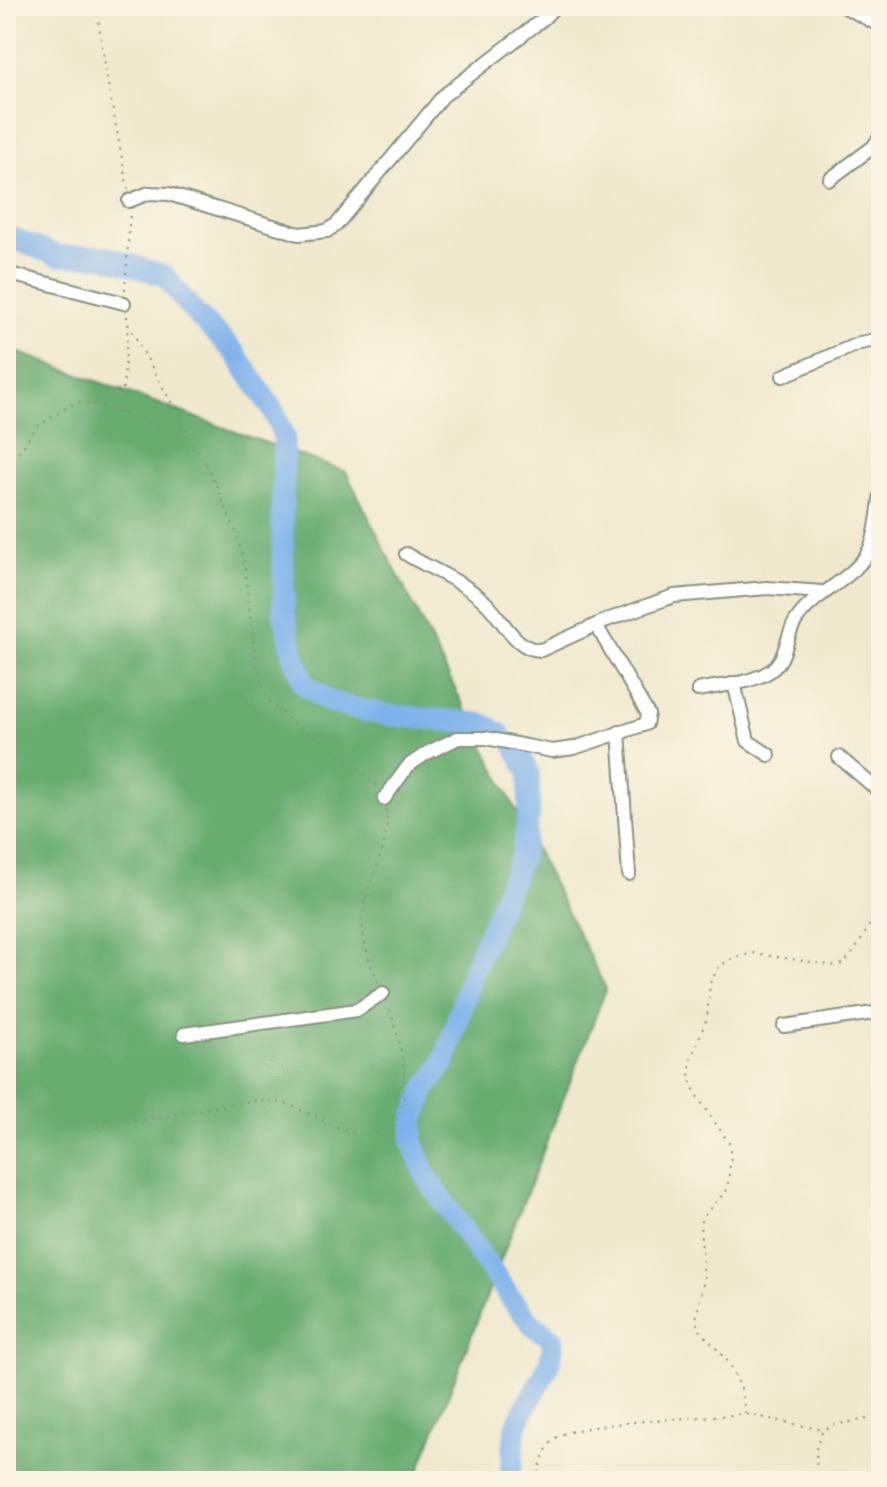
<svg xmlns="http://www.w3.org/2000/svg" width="887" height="1487" font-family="Sriracha,sans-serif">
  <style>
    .forest { fill: #68ac70; stroke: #447452; stroke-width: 2 }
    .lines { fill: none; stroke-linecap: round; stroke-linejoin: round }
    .river { stroke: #7eb2eb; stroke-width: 22 }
    .minor-casing { stroke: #879280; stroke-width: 16 }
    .path { stroke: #879280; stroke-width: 2; stroke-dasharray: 2 6; stroke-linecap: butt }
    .minor { stroke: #fff; stroke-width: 12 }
  </style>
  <rect width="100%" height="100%" fill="#fcf5e5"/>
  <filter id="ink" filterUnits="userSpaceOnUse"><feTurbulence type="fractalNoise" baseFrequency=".0125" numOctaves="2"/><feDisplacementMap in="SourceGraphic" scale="16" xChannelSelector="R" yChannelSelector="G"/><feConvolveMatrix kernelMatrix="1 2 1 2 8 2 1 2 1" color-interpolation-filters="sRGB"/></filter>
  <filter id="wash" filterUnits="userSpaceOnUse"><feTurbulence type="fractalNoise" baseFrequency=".006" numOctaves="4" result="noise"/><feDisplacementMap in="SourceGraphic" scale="32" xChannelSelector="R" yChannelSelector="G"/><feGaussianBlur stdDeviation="1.8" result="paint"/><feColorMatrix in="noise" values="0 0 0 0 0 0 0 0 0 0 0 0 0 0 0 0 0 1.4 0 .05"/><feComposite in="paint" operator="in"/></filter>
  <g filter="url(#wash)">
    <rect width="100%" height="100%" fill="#efe8cc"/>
    <polygon class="forest" points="6,348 346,472 606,989 415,1481 6,1481"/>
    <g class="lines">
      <g class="river">
        <polyline points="6,236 58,256 104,256 165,276 191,309 235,353 273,410 284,437 282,509 284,614 295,659 304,684 328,701 351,708 387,715 483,724 500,734"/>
        <path d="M508,1481C515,1463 511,1443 517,1425C528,1395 554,1372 553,1339L533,1325L512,1300L428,1180L412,1141L414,1119L425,1090L444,1063L471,975L521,857L529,814V773L515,746"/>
      </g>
    </g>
  </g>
  <g filter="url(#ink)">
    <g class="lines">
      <defs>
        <g id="minor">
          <polyline points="843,6 881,26"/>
          <polyline points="830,179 873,147 881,136"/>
          <polyline points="129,201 149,193 169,194 299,234 327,231 337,224 443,96 543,19 555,6"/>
          <polyline points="6,273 124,303"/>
          <polyline points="783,376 860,343 881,339"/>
          <path d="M406,554C430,569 467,583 486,603C502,618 516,651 541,650L607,620L674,596L767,588L822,592"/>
          <polyline points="734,683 748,741 769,755"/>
          <path d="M698,690C721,685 750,684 770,671C787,659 785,639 795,622C813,593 850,582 867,554C877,538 878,511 881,493"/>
          <polyline points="619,732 629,874"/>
          <polyline points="839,757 881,793"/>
          <polyline points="384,799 408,766 427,753 458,738 486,738 552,751 574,748 646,724 648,714 596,625"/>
          <polyline points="784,1026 881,1012"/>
          <polyline points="184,1034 357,1010 383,993"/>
        </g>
      </defs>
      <use href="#minor" class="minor-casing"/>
      <g class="path">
        <polyline points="96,6 108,84 128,190"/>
        <polyline points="125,290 130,212"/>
        <polyline points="127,316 128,324 212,476 236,532 244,561 255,659 268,700 285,717 352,762 377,786"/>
        <polyline points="121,413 128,325"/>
        <polyline points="6,462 20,451 36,427 76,402 96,404 191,438"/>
        <path d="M378,982C368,959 359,933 364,908C370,875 391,845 386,810"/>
        <path d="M96,1128C130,1122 165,1116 199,1110C223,1106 248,1099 272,1101C303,1105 328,1128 358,1133C427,1144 403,1040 388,1006"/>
        <polyline points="747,1414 823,1430"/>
        <path d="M536,1481C541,1466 543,1447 557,1437C578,1422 712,1417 745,1414L742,1391L730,1364L698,1328L696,1320L704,1279L700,1223L705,1214L727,1190L731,1157L729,1143L697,1096L690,1080V1062L707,1018L710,983L719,966L734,958L753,953L836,966C853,964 869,922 881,906"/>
        <polyline points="817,1481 816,1449 823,1430 838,1424 881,1417"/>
      </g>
      <use href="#minor" class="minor"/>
    </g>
  </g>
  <rect width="887" height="1487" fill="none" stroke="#fcf5e5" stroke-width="32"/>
</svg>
